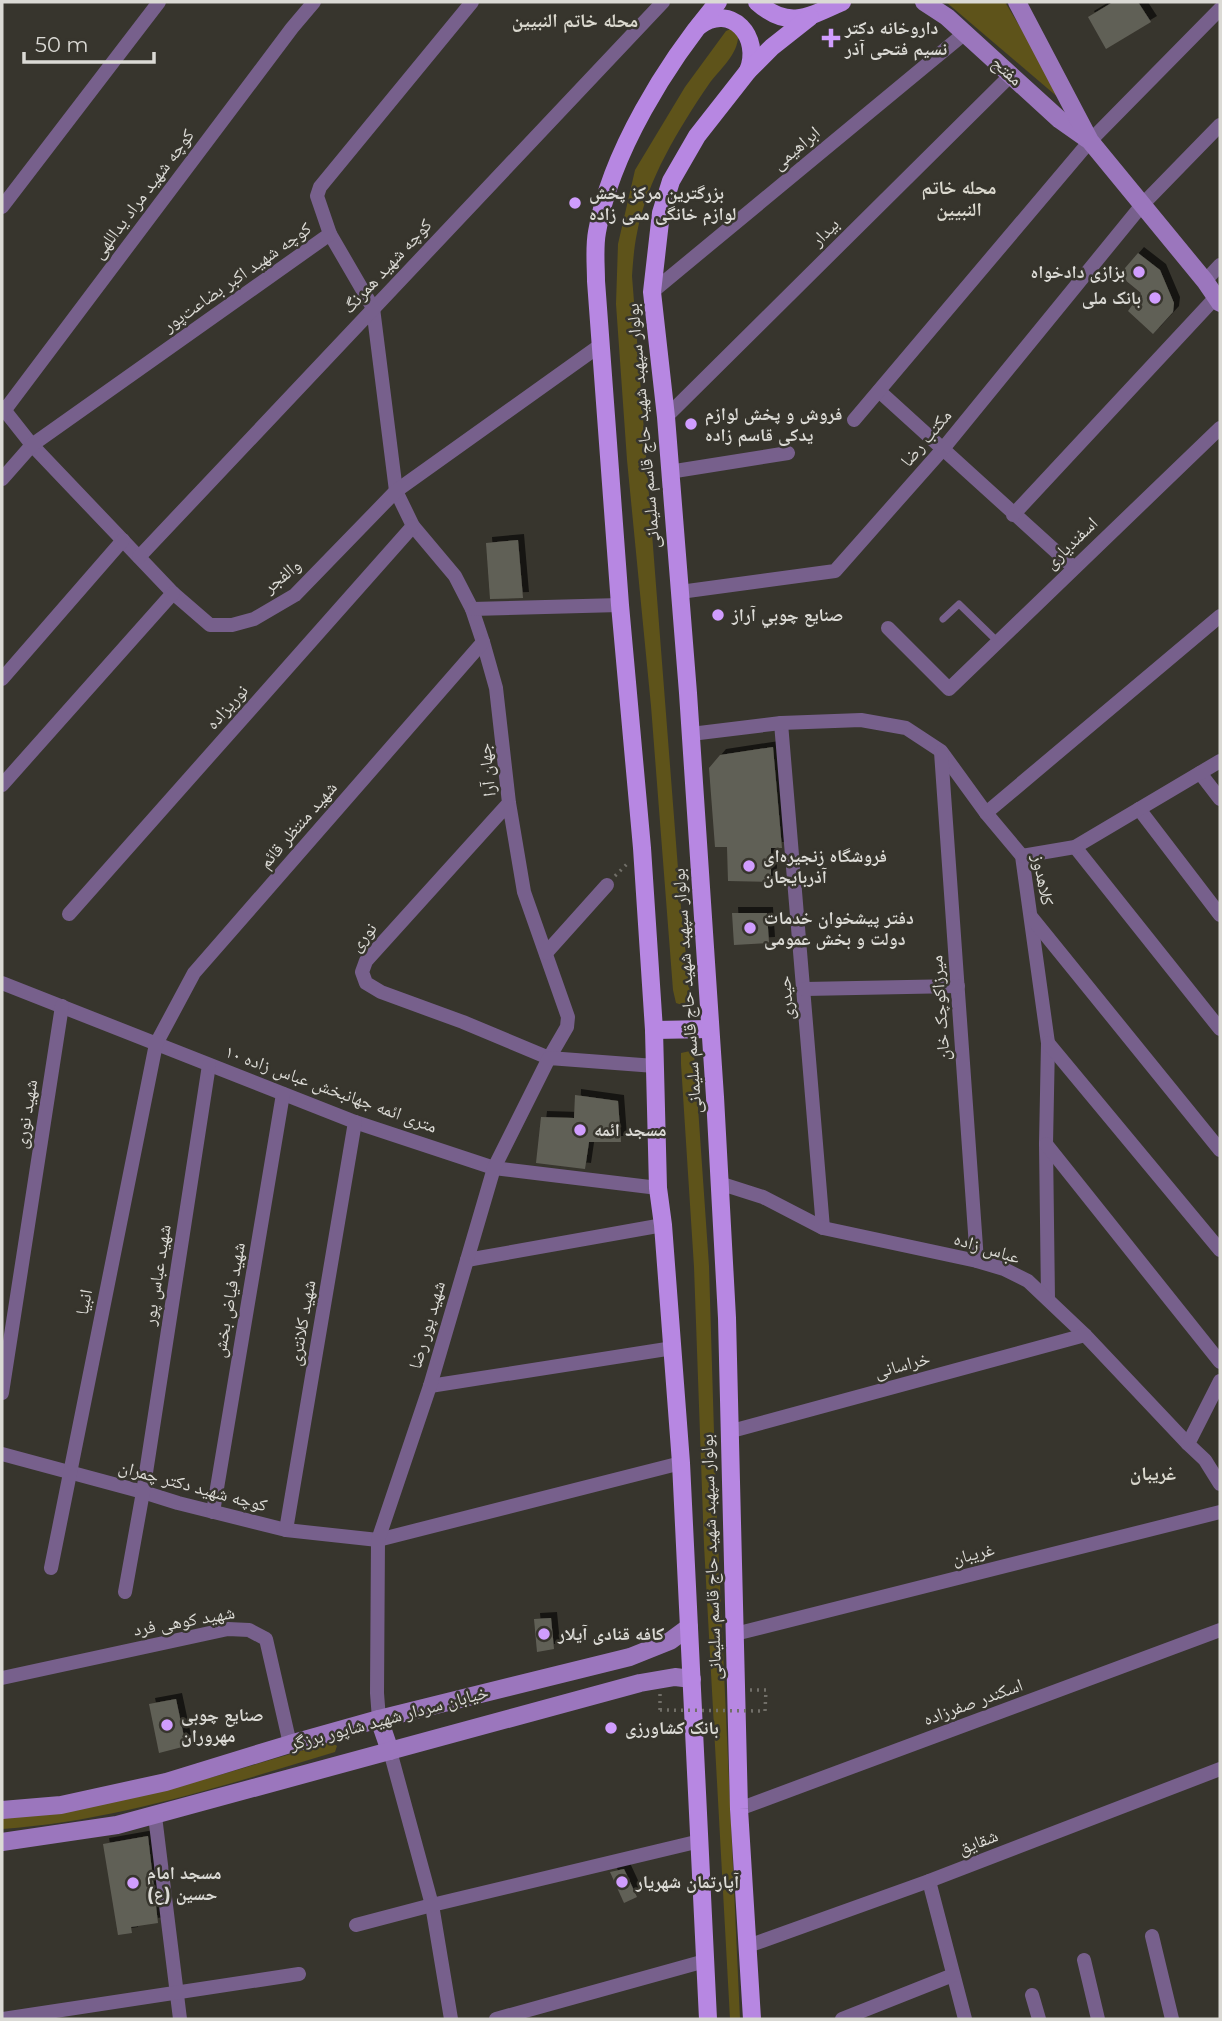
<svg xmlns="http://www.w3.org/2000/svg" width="1222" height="2021" font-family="Montserrat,'Noto Naskh Arabic',sans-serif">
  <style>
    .green { fill: #5e531a }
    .building { fill: #616057; filter: url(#shadow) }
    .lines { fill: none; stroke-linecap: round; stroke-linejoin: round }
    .path { stroke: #716f68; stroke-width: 3.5; stroke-dasharray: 2 5; stroke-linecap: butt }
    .lane { stroke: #77608c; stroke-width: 7 }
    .street { stroke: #77608c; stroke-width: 14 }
    .secondary { stroke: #9b76bd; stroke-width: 18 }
    .primary { stroke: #b787e2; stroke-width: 18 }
    .path-bridge { stroke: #716f68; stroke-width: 3.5; stroke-dasharray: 2 5; stroke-linecap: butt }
    .poi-dot { fill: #d09dfe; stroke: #37352d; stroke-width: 2.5 }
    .labels { text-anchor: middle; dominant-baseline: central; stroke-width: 5; stroke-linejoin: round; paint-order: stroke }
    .poi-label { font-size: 18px; font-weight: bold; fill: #dbdad5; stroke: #37352d; text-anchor: start }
    .street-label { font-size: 18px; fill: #dbdad5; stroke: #37352d }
    .neighbourhood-label { font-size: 19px; font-weight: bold; fill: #dad8ce; stroke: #37352d }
  </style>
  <defs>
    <filter id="shadow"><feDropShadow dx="6" dy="-6" stdDeviation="0" flood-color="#0009"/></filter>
  </defs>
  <rect width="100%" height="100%" fill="#37352d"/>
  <g class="green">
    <polygon points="946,2 1005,2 1067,105"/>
    <path d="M733,28L738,33C740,53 720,69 709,84C679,128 647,180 637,233C634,247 633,262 632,276L681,907L690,994L688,1001L682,1005L676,1003L673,990L651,706L627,460L616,304L618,244L635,170L685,87L726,31Z"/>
    <polygon points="690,1051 694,1056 695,1064 709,1266 716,1499 740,2019 730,2019 704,1545 694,1267 681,1064 681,1053"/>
    <path d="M331,1742L337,1746L335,1752C226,1785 116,1821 2,1829V1817L213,1777Z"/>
  </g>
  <g class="building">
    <polygon points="1113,2 1138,2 1151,22 1106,49 1088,17"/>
    <polygon points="1138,253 1160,270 1174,303 1173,312 1153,334 1128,311 1141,293 1119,275"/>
    <polygon points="518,540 523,598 490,599 486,543"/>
    <polygon points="773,747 782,848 771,848 771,882 728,881 727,847 715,847 709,768 720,755"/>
    <polygon points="732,913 767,913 769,943 734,945"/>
    <polygon points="575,1095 618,1101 621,1142 589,1142 585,1169 536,1163 541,1117 574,1118"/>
    <polygon points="551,1618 554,1649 537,1652 534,1619"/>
    <polygon points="176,1699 186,1746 159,1753 149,1704"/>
    <polygon points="148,1836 158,1923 131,1927 132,1933 118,1935 103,1844"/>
    <polygon points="624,1869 637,1897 624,1903 610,1872"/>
  </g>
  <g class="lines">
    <g class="path">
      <polyline points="615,876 627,864"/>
      <polyline points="750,1690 766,1690 765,1711"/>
      <polyline points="660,1710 660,1694"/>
    </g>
    <polyline class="lane" points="943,619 959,604 997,641"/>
    <g class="street">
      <polyline points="2,207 159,2"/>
      <polyline points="330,234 373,308 396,491 413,526 455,576 472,609 483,642 496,688 509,803 524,892 568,1017 567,1027 549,1058 463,1022 381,992 366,983 362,972 366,961 509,803"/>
      <polyline points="1205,281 1220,265"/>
      <polyline points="652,292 965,33"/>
      <polyline points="879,391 1073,567"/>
      <polyline points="2,407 32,445 173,593 210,625 232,625 254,619 295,595 396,491 602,344"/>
      <polyline points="4,411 292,28 314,2"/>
      <polyline points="666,417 1011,75"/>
      <polyline points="854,420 1090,141 1220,9"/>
      <polyline points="669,472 788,453"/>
      <polyline points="2,479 32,445 330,234 317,196 320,187 472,2"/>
      <polyline points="1013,515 1216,297"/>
      <polyline points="139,557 663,2"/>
      <polyline points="680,592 835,571 942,450 1142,205 1220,125"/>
      <polyline points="472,609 620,605"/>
      <polyline points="888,628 949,689 1220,428"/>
      <polyline points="2,679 123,540"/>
      <polyline points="781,723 823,1228"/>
      <polyline points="691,734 781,723 861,720 906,728 941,751 986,813 1022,856 1048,1043 1046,1144 1048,1299"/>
      <polyline points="941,752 977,1261"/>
      <polyline points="1200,773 1220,799"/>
      <polyline points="2,785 173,593"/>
      <polyline points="1139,809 1220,915"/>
      <polyline points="986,813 1220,616"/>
      <polyline points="1075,847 1220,1029"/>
      <polyline points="1022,856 1075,847 1220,761"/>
      <polyline points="69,914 413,526"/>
      <polyline points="1032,918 1220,1150"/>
      <polyline points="546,953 607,885"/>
      <polyline points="2,983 355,1122 494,1168 658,1188"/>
      <polyline points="805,989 958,986"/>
      <polyline points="1048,1043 1220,1250"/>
      <polyline points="1046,1144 1220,1362"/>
      <polyline points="719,1183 763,1197 823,1228 977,1261 1004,1269 1028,1281 1085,1335 1188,1444"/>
      <polyline points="467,1260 663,1225"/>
      <polyline points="1220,1381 1188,1444 1205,1460 1220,1484"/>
      <polyline points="430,1386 673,1348"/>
      <polyline points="2,1393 62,1006"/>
      <polyline points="728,1432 1085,1335"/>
      <polyline points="2,1454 143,1492 178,1503 286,1530 378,1540 681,1463"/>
      <polyline points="213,1512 283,1094"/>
      <polyline points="286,1530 355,1122"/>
      <polyline points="51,1568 156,1044 194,973 483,642"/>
      <polyline points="125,1592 143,1492 209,1065"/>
      <polyline points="735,1634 1220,1512"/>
      <polyline points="2,1678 228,1629 249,1630 266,1639 290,1744"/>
      <polyline points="379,1719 377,1693 378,1540 430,1386 494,1168 549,1058 655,1066"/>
      <polyline points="390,1751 432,1905 451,2019"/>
      <polyline points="739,1809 1220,1630"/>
      <polyline points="155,1816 180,2019"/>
      <polyline points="929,1881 965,2019"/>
      <polyline points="356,1925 432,1905 700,1841"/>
      <polyline points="1152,1936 1172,2019"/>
      <polyline points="748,1946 929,1881 1220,1769"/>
      <polyline points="1084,1960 1098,2019"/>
      <polyline points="1032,1995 1039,2019"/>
      <polyline points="3,2019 299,1974"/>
      <polyline points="496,2019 705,1961"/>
      <polyline points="842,2019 953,1975"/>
    </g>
    <g class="secondary">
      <polyline points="924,2 947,17 1060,120 1087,139"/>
      <polyline points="1017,2 1090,141 1205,281 1220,303"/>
      <polyline points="379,1719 390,1751"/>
      <polyline points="2,1810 61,1805 166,1782 290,1744 379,1719 630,1657 670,1641 689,1627"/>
      <polyline points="2,1842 117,1825 640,1683 675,1677 692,1679"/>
    </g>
    <g class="primary">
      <path d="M757,2C788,30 809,17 842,2"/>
      <path d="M699,26C731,2 762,37 748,71"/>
      <polyline points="654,1030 710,1029"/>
      <path d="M708,2019L681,1463L663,1225L658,1188L654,1030L642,848L620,605L596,281C596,265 594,248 597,232C610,154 667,62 718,2"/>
      <polyline points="752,2019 739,1809 727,1318 715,1097 688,693 666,417 652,292 661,213 671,181 697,136 748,71 772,47 810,17"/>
    </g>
    <polyline class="path-bridge" points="660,1710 765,1711"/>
  </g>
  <g class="poi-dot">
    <path d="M827.5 27.5h7v7h7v7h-7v7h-7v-7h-7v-7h7z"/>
    <circle cx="575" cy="203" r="7"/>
    <circle cx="1139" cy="272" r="7"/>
    <circle cx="1155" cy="298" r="7"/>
    <circle cx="691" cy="424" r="7"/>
    <circle cx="718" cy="615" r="7"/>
    <circle cx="749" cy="866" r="7"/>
    <circle cx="750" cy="928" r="7"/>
    <circle cx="580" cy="1130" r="7"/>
    <circle cx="544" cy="1634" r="7"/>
    <circle cx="167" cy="1725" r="7"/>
    <circle cx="611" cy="1728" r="7"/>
    <circle cx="622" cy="1882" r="7"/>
    <circle cx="133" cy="1883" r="7"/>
  </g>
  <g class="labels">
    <g class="poi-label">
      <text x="845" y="28">داروخانه دکتر<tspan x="845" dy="21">نسیم فتحی آذر</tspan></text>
      <text x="589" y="193">بزرگترین مرکز پخش<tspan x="589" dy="21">لوازم خانگی ممی زاده</tspan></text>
      <text x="1125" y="272" text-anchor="end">بزازی دادخواه</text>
      <text x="1141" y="298" text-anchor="end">بانک ملی</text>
      <text x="705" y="414">فروش و پخش لوازم<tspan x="705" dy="21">یدکی قاسم زاده</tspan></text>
      <text x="732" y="615">صنايع چوبي آراز</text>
      <text x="763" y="856">فروشگاه زنجیره‌ای<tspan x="763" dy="21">آذربایجان</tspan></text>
      <text x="764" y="918">دفتر پیشخوان خدمات<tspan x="764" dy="21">دولت و بخش عمومی</tspan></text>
      <text x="594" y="1130">مسجد ائمه</text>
      <text x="558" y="1634">کافه قنادی آیلار</text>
      <text x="181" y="1715">صنایع چوبی<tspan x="181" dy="21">مهروران</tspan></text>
      <text x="625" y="1728">بانک کشاورزی</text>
      <text x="147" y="1873">مسجد امام<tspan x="147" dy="21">حسین (ع)</tspan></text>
      <text x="636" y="1882">آپارتمان شهریار</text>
    </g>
    <g class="street-label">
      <text transform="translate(1007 71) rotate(42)">مفتح</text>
      <text transform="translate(796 148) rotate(-40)">ابراهیمی</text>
      <text transform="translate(143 194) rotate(-53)">کوچه شهید مراد یداللهی</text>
      <text transform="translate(825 232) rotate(-45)">بیدار</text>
      <text transform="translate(387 266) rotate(-47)">کوچه شهید همرنگ</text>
      <text transform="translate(237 277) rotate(-35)">کوچه شهید اکبر بضاعت‌پور</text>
      <text transform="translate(643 426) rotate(-95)">بولوار سپهبد شهید حاج قاسم سلیمانی</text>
      <text transform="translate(926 438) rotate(-50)">مکتب رضا</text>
      <text transform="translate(1071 543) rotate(-44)">اسفندیاری</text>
      <text transform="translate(282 576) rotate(-39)">والفجر</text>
      <text transform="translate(227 707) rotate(-48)">نوریزاده</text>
      <text transform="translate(487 770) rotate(-96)">جهان آرا</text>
      <text transform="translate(298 825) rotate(-49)">شهید منتظر قائم</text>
      <text transform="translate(1043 880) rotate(79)">کلاهدوز</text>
      <text transform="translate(363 937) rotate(-51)">نوری</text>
      <text transform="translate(687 991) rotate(-94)">بولوار سپهبد شهید حاج قاسم سلیمانی</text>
      <text transform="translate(786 998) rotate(-95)">حیدری</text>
      <text transform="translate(940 1008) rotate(-94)">میرزاکوچک خان</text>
      <text transform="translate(331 1089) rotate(20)">۱۰ متری ائمه جهانبخش عباس زاده</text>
      <text transform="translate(26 1114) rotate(-81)">شهید نوری</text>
      <text transform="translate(987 1248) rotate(17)">عباس زاده</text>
      <text transform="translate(157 1275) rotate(-81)">شهید عباس پور</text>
      <text transform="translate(229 1300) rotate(-80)">شهید فیاض بخش</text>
      <text transform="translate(84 1302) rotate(-79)">انبیا</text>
      <text transform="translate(302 1323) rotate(-80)">شهید کلانتری</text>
      <text transform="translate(427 1325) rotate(-74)">شهید پور رضا</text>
      <text transform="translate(902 1365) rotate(-15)">خراسانی</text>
      <text transform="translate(193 1486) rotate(15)">کوچه شهید دکتر چمران</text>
      <text transform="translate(973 1554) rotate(-14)">غریبان</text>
      <text transform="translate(711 1557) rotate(-92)">بولوار سپهبد شهید حاج قاسم سلیمانی</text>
      <text transform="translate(184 1621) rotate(-10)">شهید کوهی فرد</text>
      <text transform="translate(973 1702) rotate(-20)">اسکندر صفرزاده</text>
      <text transform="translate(389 1718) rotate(-15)">خیابان سردار شهید شاپور برزگر</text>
      <text transform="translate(978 1842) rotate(-21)">شقایق</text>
    </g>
    <g class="neighbourhood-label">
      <text x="575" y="20">محله خاتم النبیین</text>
      <text x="959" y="187">محله خاتم<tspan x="959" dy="22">النبیین</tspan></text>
      <text x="1153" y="1473">غریبان</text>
    </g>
  </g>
  <rect width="1222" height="2021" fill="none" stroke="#dbdad5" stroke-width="7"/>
  <path d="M24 52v10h130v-10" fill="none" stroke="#dbdad5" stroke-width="3.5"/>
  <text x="35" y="52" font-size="21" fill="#dbdad5" stroke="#37352d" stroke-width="5" paint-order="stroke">50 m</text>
</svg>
